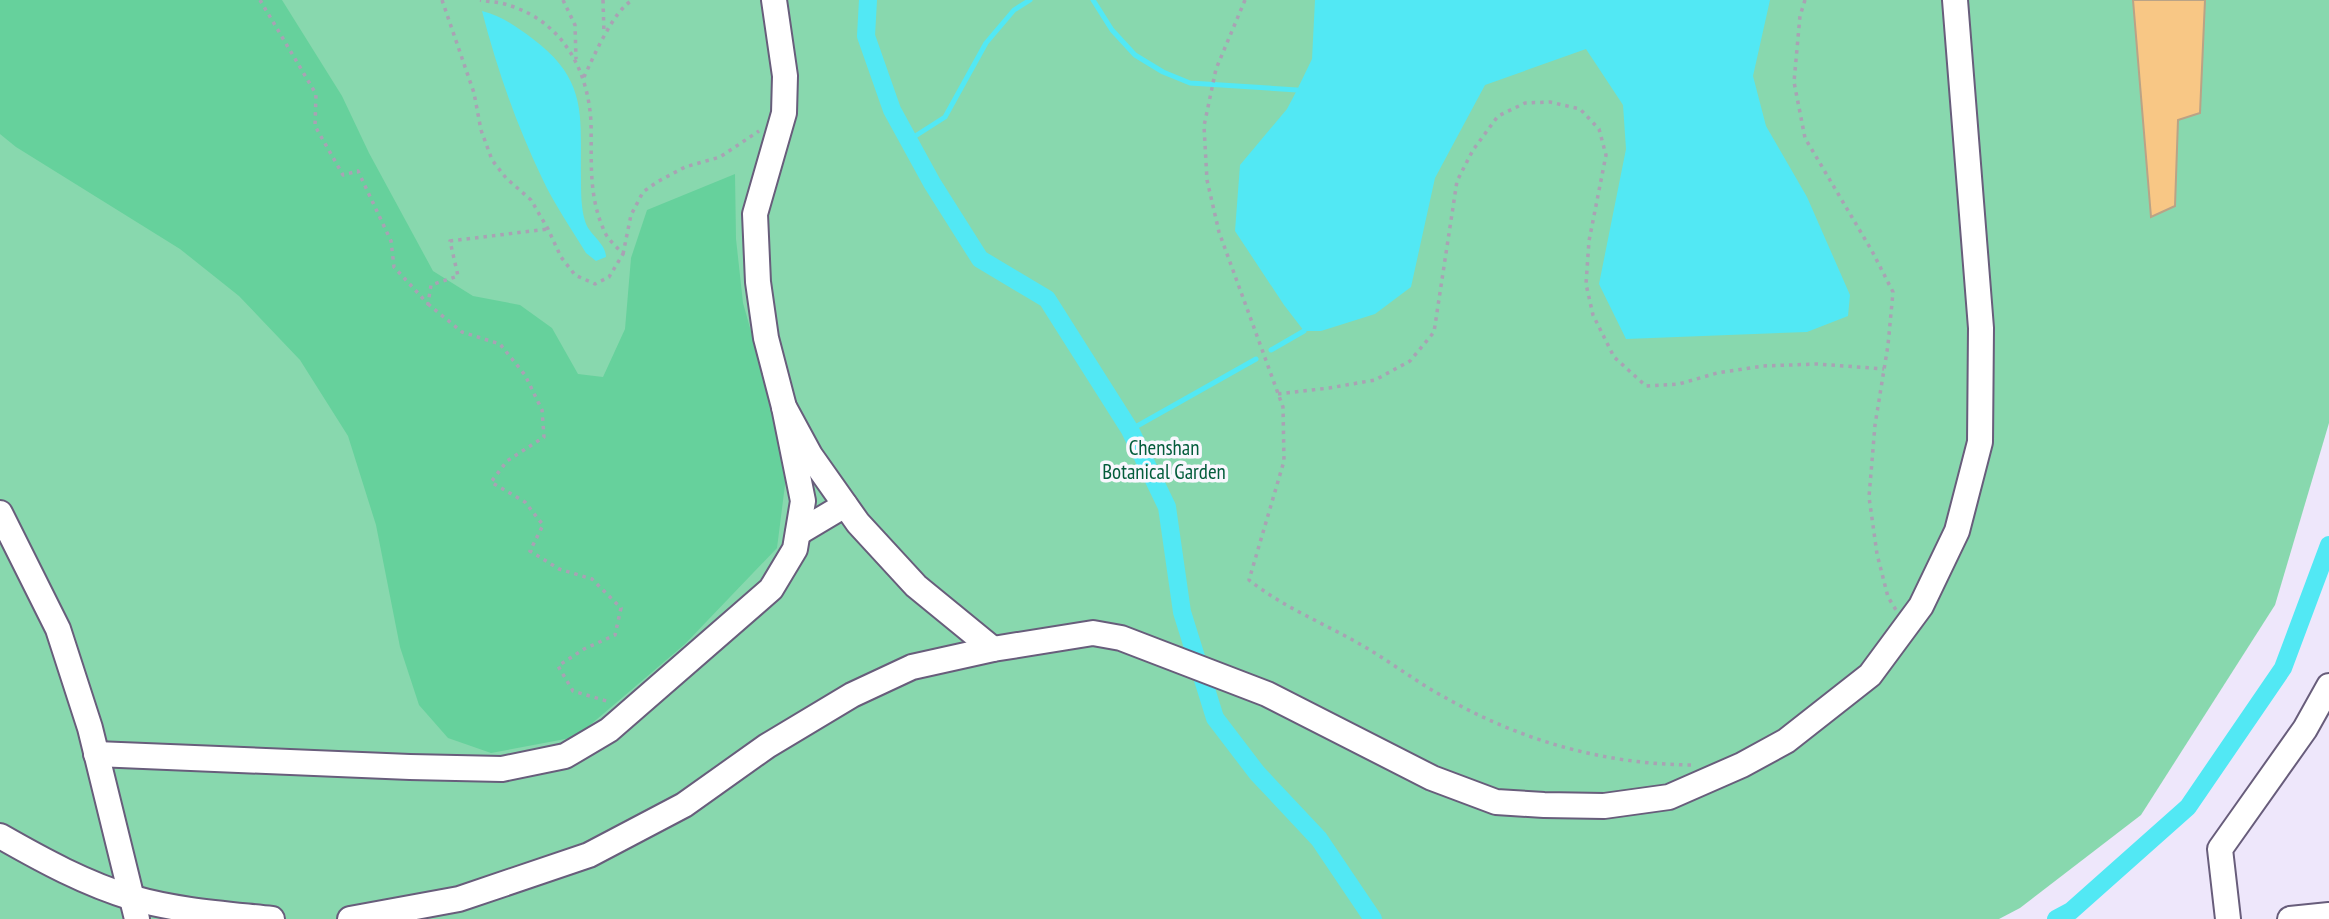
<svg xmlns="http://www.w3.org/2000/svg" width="2329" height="919" font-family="'PT Sans Narrow',sans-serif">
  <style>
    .green { fill: #88d8ae }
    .forest { fill: #66d19c }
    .water { fill: #52e8f4 }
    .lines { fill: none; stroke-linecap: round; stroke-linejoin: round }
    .stream { stroke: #52e8f4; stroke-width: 5 }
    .canal { stroke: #52e8f4; stroke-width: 18 }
    .building { fill: #f8c785; stroke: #baa386; stroke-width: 2 }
    .minor-casing { stroke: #685d7b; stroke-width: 28 }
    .path { stroke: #a9a2b4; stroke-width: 3.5; stroke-dasharray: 3.5 5; stroke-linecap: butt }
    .minor { stroke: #fff; stroke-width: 24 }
    .labels { text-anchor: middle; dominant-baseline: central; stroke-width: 7; stroke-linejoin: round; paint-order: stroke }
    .park-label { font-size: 21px; fill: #035c3b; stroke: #f9f7fe }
  </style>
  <rect width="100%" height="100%" fill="#eee7fb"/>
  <polygon class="green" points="0,0 2329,0 2329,423 2275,605 2141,815 2020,908 1999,919 0,919"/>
  <polygon class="forest" points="0,0 282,0 342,96 369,153 433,271 473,296 520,305 552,328 578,374 603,377 625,329 631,258 647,210 735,174 736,239 743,303 768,392 786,477 777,548 685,644 576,737 491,753 448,738 419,705 400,647 376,525 348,436 300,360 239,296 180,249 16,147 0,134"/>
  <g class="water">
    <polygon points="1315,0 1770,0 1753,76 1766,126 1807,197 1850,295 1848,316 1807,332 1626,339 1599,284 1626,149 1623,105 1586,49 1485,85 1435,178 1411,287 1375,314 1321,331 1304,331 1284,305 1235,231 1240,165 1287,109 1297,90 1312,59"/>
    <path d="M482,11C502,16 517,27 533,39C589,81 580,117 581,178C581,192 581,208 585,221C589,235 606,243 606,257L596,261L586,253C571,228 554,204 542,178C516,124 497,69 482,11Z"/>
  </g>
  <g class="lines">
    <g class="stream">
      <polyline points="1093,0 1112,30 1135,55 1163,72 1190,83 1297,90"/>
      <polyline points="909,140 945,117 986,43 1014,10 1030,0"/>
      <polyline points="1271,350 1304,331"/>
      <polyline points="1130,430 1256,359"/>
    </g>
    <g class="canal">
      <polyline points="868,0 866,36 892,110 932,183 980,259 1047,299 1130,430 1167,507 1182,612 1215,718 1257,773 1319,839 1373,919"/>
      <polyline points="2056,919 2071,911 2188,807 2283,668 2329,545"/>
    </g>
  </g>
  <polygon class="building" points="2133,0 2205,0 2200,113 2178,120 2175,206 2151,217"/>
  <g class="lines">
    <defs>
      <g id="minor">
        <polyline points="774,0 785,76 784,113 755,214 758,282 766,338 784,407 810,455 858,523 916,586 993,649"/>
        <polyline points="0,513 58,629 90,728 137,919"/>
        <polyline points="798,533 845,505"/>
        <polyline points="96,754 410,767 502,769 565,756 609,730 771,589 795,549 803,501 784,407"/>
        <path d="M0,836C42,860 86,884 133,898C178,911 226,914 272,919"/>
        <polyline points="350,919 459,899 589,855 684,805 767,746 852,695 912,667 993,649 1093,633 1121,638 1267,694 1432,778 1496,802 1544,805 1604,806 1669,797 1742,765 1786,741 1870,675 1921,606 1957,531 1980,442 1981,328 1955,0"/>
        <polyline points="2228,919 2220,849 2305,729 2329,686"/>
        <polyline points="2290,919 2329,915"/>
      </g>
    </defs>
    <use href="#minor" class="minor-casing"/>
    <g class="path">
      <polyline points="260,0 316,94 315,126 343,175 358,171 391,241 394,267 428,304 431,285 458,276 450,241 548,229"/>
      <path d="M442,0L474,93L481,130L492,160L506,178L531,200L548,229L561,257L575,275L595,284L609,277L623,254C616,246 606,238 603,228C588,193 592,159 591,122C588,70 563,23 511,6C502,2 490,2 480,0"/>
      <polyline points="563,0 575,25 576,59"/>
      <polyline points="603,0 604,34"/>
      <path d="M1245,0L1216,69L1204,126L1207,180L1219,232L1283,407L1284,461L1249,580C1284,608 1326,624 1365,647C1392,663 1418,683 1446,698C1522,741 1604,764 1691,765"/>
      <polyline points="1805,0 1800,16 1794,82 1805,138 1872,251 1893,292 1888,345 1875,425 1869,497 1877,554 1888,597 1896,610"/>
      <path d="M584,77C593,58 614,9 633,0"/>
      <polyline points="623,254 631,215 643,192 657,182 685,167 720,157 759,131"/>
      <polyline points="428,304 462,332 500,344 525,375 542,410 544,437 507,461 491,482 525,502 543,525 530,551 559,569 592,579 621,608 615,635 584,649 558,666 573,691 610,702"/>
      <polyline points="1278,394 1329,388 1375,380 1410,361 1434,332 1457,181 1473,150 1498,116 1525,103 1550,102 1580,109 1599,129 1606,155 1589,241 1586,284 1593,315 1614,357 1646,386 1679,384 1717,373 1763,366 1817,364 1884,369"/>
    </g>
    <use href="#minor" class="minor"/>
  </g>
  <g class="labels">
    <g class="park-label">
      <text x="1164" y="447">Chenshan<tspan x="1164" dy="24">Botanical Garden</tspan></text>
    </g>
  </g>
</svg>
